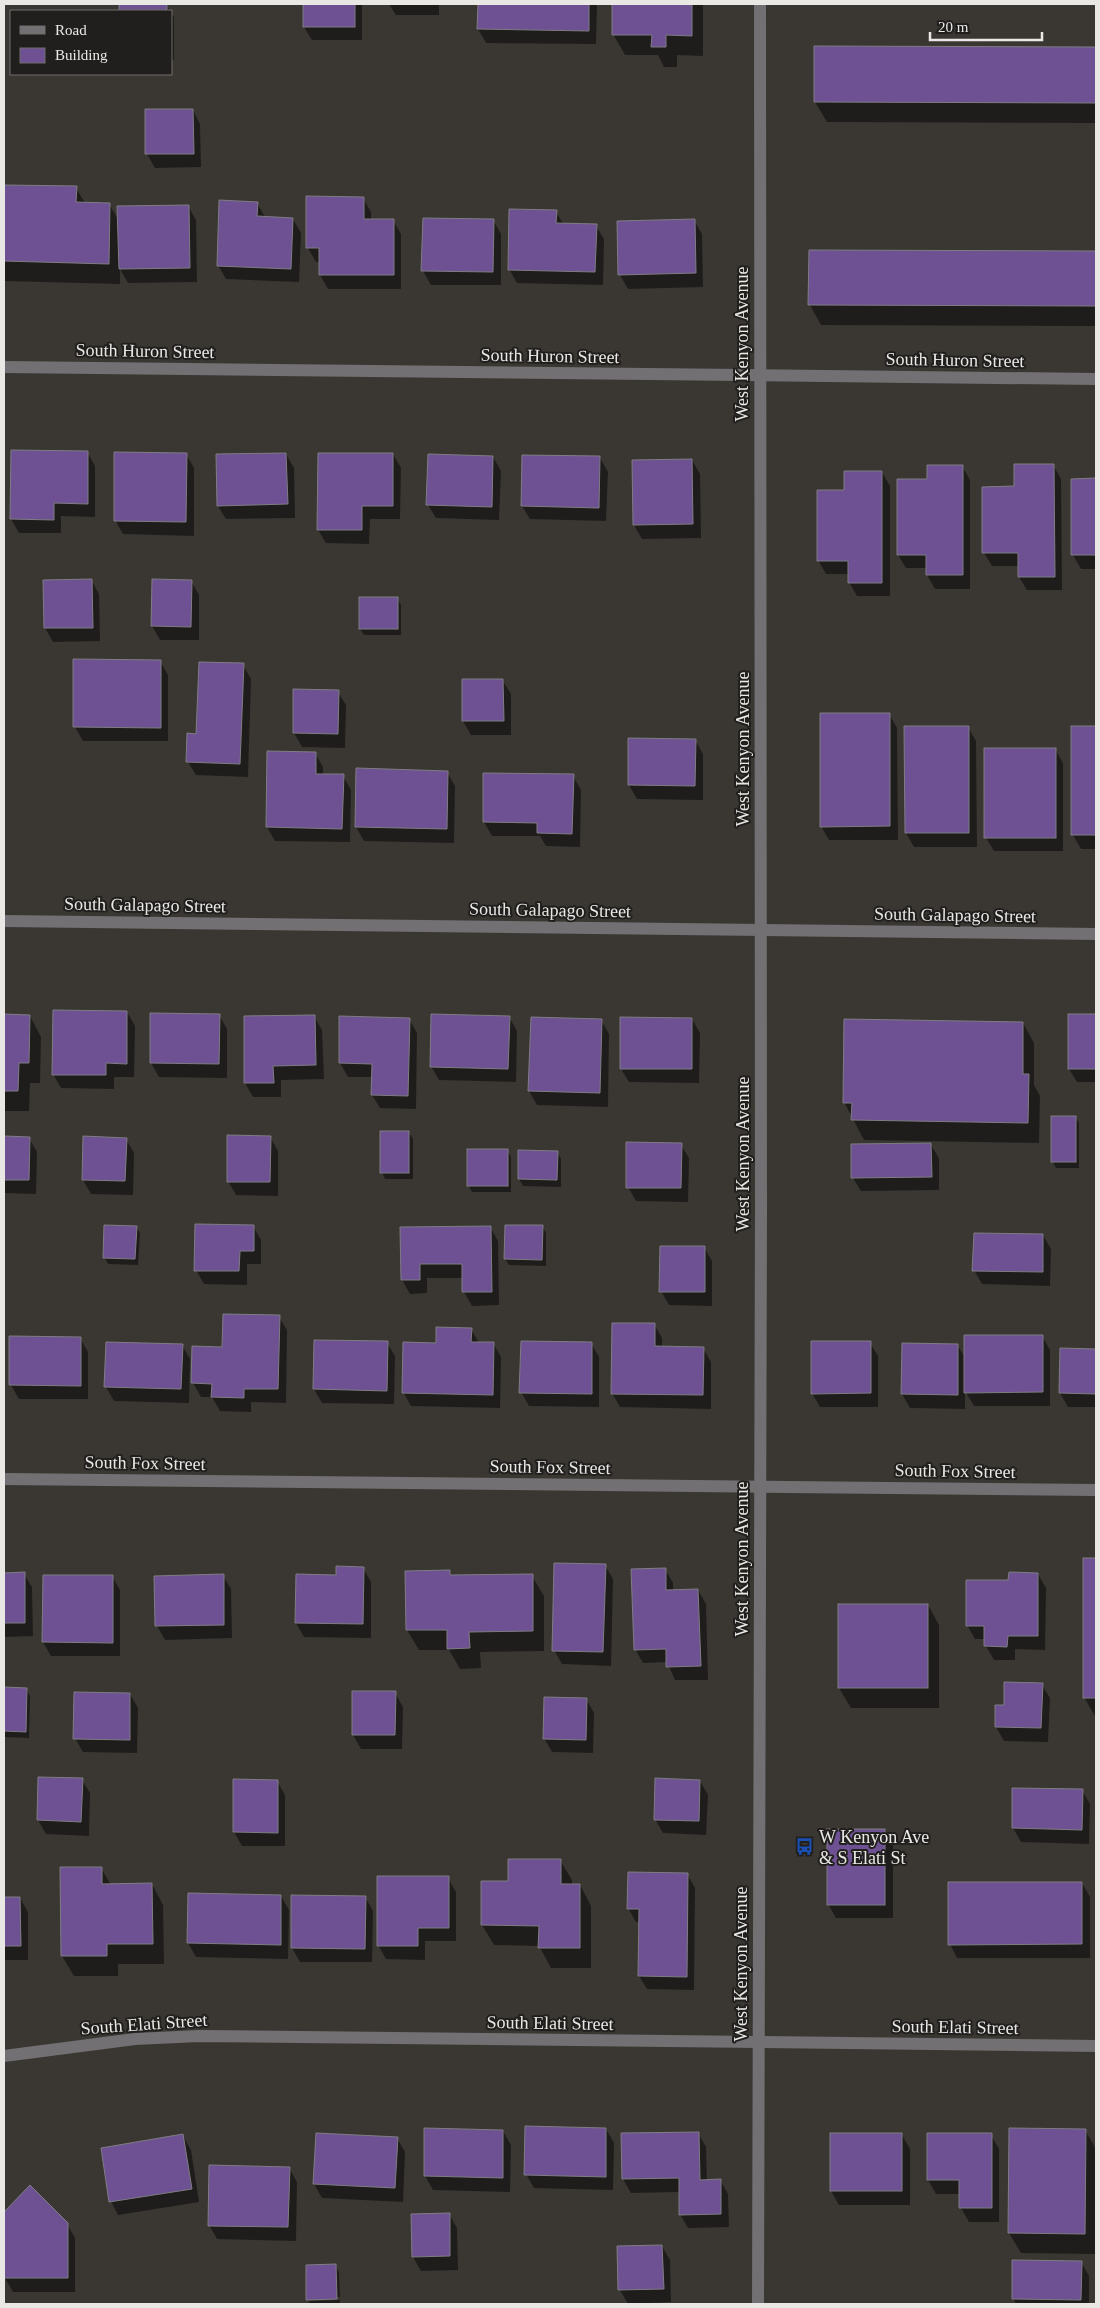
<svg xmlns="http://www.w3.org/2000/svg" width="1100" height="2308" font-family="'Times New Roman',serif">
  <style>
    .shadow { fill: #0007 }
    .building { fill: #6d5193; stroke: #7f7d82 }
    .lines { fill: none; stroke-linecap: round; stroke-linejoin: round }
    .minor { stroke: #727072; stroke-width: 12 }
    .tertiary { stroke: #727072; stroke-width: 12 }
    .labels { text-anchor: middle; dominant-baseline: central; stroke-width: 4; stroke-linejoin: round; paint-order: stroke }
    .street-label { font-size: 18px; fill: #eae8e5; stroke: #201f1d }
    .poi-label { font-size: 18px; fill: #eae8e5; stroke: #201f1d; text-anchor: start }
  </style>
  <rect width="100%" height="100%" fill="#3a3733"/>
  <g class="shadow">
    <polygon points="120,4 202,4 166,4 170,11 120,11"/>
    <polygon points="305,4 362,4 362,40 312,40 304,27"/>
    <polygon points="389,4 439,4 439,15 396,15"/>
    <polygon points="479,4 597,4 596,44 486,43 478,29"/>
    <polygon points="614,4 703,4 703,56 677,55 677,67 664,67 658,55 625,55 613,34"/>
    <polygon points="171,13 174,17 174,60 171,60"/>
    <polygon points="815,47 1096,48 1096,123 827,122 815,102"/>
    <polygon points="193,110 200,124 201,167 155,168 147,154"/>
    <polygon points="4,186 76,188 85,203 109,204 119,221 188,206 196,220 197,282 128,283 120,269 120,284 4,281"/>
    <polygon points="308,197 363,198 371,212 371,220 393,220 401,234 401,289 328,289 320,275 320,262 316,262 308,248"/>
    <polygon points="257,203 265,217 293,219 301,233 299,282 226,279 218,265"/>
    <polygon points="556,212 564,225 596,226 604,239 603,285 517,283 509,269"/>
    <polygon points="493,220 501,234 501,285 431,285 423,271"/>
    <polygon points="694,220 702,234 703,287 628,289 620,275 618,222"/>
    <polygon points="810,252 1096,253 1096,326 821,325 810,305"/>
    <polygon points="87,452 95,466 95,517 61,516 61,533 19,533 11,519"/>
    <polygon points="186,454 194,468 194,536 123,534 115,520"/>
    <polygon points="286,454 294,468 295,518 226,519 218,506"/>
    <polygon points="393,454 401,468 400,519 370,519 369,544 326,543 318,530"/>
    <polygon points="493,457 501,471 499,520 436,518 428,505"/>
    <polygon points="600,458 608,472 606,521 530,519 522,506"/>
    <polygon points="692,460 700,474 701,538 642,539 634,525"/>
    <polygon points="1053,465 1061,479 1062,590 1027,590 1019,577 1019,566 992,566 984,553 1015,487"/>
    <polygon points="962,466 970,480 970,589 935,589 927,575 927,568 906,568 898,555 928,480"/>
    <polygon points="882,472 890,486 890,596 857,596 849,582 849,574 826,574 818,560 846,491"/>
    <polygon points="1096,479 1096,569 1081,569 1073,555 1073,480"/>
    <polygon points="91,580 99,594 100,641 53,642 45,628 45,581"/>
    <polygon points="153,581 191,581 199,595 199,640 160,640 152,626"/>
    <polygon points="397,598 401,605 401,635 364,635 360,629"/>
    <polygon points="75,660 160,661 168,675 168,741 83,741 75,727"/>
    <polygon points="243,665 251,679 248,777 196,775 188,762"/>
    <polygon points="503,681 511,694 511,735 471,735 463,721"/>
    <polygon points="338,692 346,705 345,748 302,747 294,733"/>
    <polygon points="889,714 897,728 898,840 829,840 821,826"/>
    <polygon points="968,727 976,741 977,847 914,847 906,833"/>
    <polygon points="1073,727 1096,727 1096,849 1081,849 1073,835"/>
    <polygon points="629,739 695,740 703,754 703,800 637,799 629,785"/>
    <polygon points="1055,749 1063,763 1063,851 994,851 986,838"/>
    <polygon points="315,753 323,767 323,775 343,776 351,790 350,842 275,841 267,827"/>
    <polygon points="447,772 455,786 454,843 364,841 356,827"/>
    <polygon points="573,776 581,790 580,847 546,846 540,836 492,836 484,822"/>
    <polygon points="127,1012 135,1026 134,1077 114,1077 114,1089 61,1088 53,1074"/>
    <polygon points="219,1015 227,1029 227,1078 159,1077 151,1063"/>
    <polygon points="1069,1015 1096,1015 1096,1082 1077,1082 1069,1069"/>
    <polygon points="4,1016 30,1016 41,1037 40,1083 30,1083 29,1111 4,1111"/>
    <polygon points="314,1016 322,1030 324,1079 281,1080 281,1097 253,1097 245,1083"/>
    <polygon points="509,1017 517,1031 516,1082 439,1080 431,1066"/>
    <polygon points="532,1018 601,1020 609,1034 608,1107 537,1105 529,1091"/>
    <polygon points="409,1019 417,1033 416,1109 380,1108 372,1095 373,1077 348,1077 340,1063"/>
    <polygon points="692,1019 700,1033 699,1083 629,1082 621,1069"/>
    <polygon points="1023,1023 1034,1043 1034,1085 1040,1096 1039,1143 864,1140 844,1102"/>
    <polygon points="1075,1117 1079,1123 1079,1168 1056,1168 1053,1162"/>
    <polygon points="409,1133 413,1139 413,1179 385,1179 382,1172"/>
    <polygon points="4,1137 29,1138 37,1152 36,1194 4,1193"/>
    <polygon points="84,1137 126,1139 134,1153 133,1195 91,1194 83,1180"/>
    <polygon points="270,1137 278,1151 278,1196 236,1195 228,1181"/>
    <polygon points="681,1145 689,1158 688,1202 636,1201 628,1187"/>
    <polygon points="931,1145 939,1158 939,1190 861,1191 853,1178"/>
    <polygon points="507,1150 511,1157 511,1192 472,1192 469,1186"/>
    <polygon points="519,1151 557,1152 561,1159 561,1187 523,1186 519,1179"/>
    <polygon points="253,1226 261,1240 261,1264 247,1264 247,1285 204,1284 196,1270"/>
    <polygon points="542,1226 546,1233 546,1266 509,1265 505,1259"/>
    <polygon points="136,1227 140,1233 138,1265 108,1264 104,1257"/>
    <polygon points="490,1227 498,1241 499,1305 472,1306 464,1292 464,1278 427,1278 427,1293 410,1294 402,1280 401,1229"/>
    <polygon points="1043,1235 1051,1249 1050,1286 982,1284 974,1270"/>
    <polygon points="704,1247 712,1261 712,1306 669,1305 661,1291"/>
    <polygon points="279,1317 287,1330 286,1403 251,1402 251,1412 220,1411 212,1397 201,1397 193,1383 224,1348"/>
    <polygon points="654,1324 662,1338 662,1347 703,1348 711,1362 711,1409 620,1407 612,1393"/>
    <polygon points="471,1329 479,1343 493,1343 501,1357 500,1408 411,1406 403,1392"/>
    <polygon points="1042,1336 1050,1350 1050,1406 974,1406 965,1391 965,1409 910,1408 902,1394 957,1345 966,1359"/>
    <polygon points="11,1338 80,1338 88,1352 88,1399 19,1399 11,1385"/>
    <polygon points="387,1343 395,1356 394,1404 322,1403 314,1389"/>
    <polygon points="591,1343 599,1357 599,1407 529,1406 521,1392"/>
    <polygon points="870,1343 878,1356 878,1407 820,1407 812,1393"/>
    <polygon points="107,1344 182,1345 190,1359 189,1403 114,1401 106,1387"/>
    <polygon points="1061,1350 1096,1350 1096,1407 1068,1407 1060,1393"/>
    <polygon points="1084,1559 1096,1559 1096,1718 1084,1697"/>
    <polygon points="605,1565 613,1579 611,1666 562,1664 554,1650"/>
    <polygon points="363,1568 371,1582 371,1638 304,1637 296,1623 337,1577"/>
    <polygon points="665,1569 673,1583 673,1591 698,1590 706,1604 708,1680 675,1680 667,1662 643,1663 635,1649"/>
    <polygon points="449,1572 452,1576 532,1576 544,1596 544,1651 480,1652 481,1668 460,1669 449,1650 419,1650 407,1630"/>
    <polygon points="4,1574 24,1574 32,1587 33,1636 4,1637"/>
    <polygon points="1038,1574 1046,1588 1045,1650 1015,1649 1015,1660 994,1660 986,1646 986,1639 975,1639 967,1625 1009,1581"/>
    <polygon points="44,1576 112,1576 120,1590 120,1656 51,1656 43,1642"/>
    <polygon points="223,1576 231,1589 232,1638 165,1640 157,1626"/>
    <polygon points="928,1605 939,1625 939,1708 851,1708 839,1688"/>
    <polygon points="1042,1685 1050,1698 1048,1742 1004,1741 996,1727 1005,1707"/>
    <polygon points="4,1689 26,1689 30,1696 29,1738 4,1737"/>
    <polygon points="395,1693 403,1707 402,1749 361,1749 353,1735"/>
    <polygon points="130,1694 138,1708 137,1753 83,1752 75,1738"/>
    <polygon points="586,1699 594,1713 593,1753 552,1752 544,1738"/>
    <polygon points="82,1780 90,1793 89,1836 46,1834 38,1820"/>
    <polygon points="277,1781 285,1795 285,1846 242,1846 234,1832"/>
    <polygon points="700,1781 708,1795 706,1835 663,1833 655,1819"/>
    <polygon points="1013,1789 1082,1790 1090,1804 1089,1844 1021,1842 1013,1828"/>
    <polygon points="885,1830 893,1844 893,1918 836,1918 828,1904"/>
    <polygon points="560,1860 572,1880 572,1885 580,1885 591,1906 591,1968 551,1968 539,1946 494,1945 482,1925 482,1882 510,1882"/>
    <polygon points="101,1868 111,1885 152,1884 163,1905 164,1964 118,1964 118,1976 74,1976 62,1956"/>
    <polygon points="687,1874 695,1888 694,1990 647,1989 639,1976 640,1922 636,1922 628,1908"/>
    <polygon points="448,1878 456,1892 456,1941 425,1941 425,1960 386,1959 378,1945"/>
    <polygon points="1082,1883 1090,1897 1090,1958 957,1958 950,1944"/>
    <polygon points="281,1896 289,1910 288,1959 196,1957 188,1943"/>
    <polygon points="365,1897 373,1911 372,1962 300,1962 292,1948"/>
    <polygon points="4,1898 20,1898 28,1912 28,1960 4,1960"/>
    <polygon points="606,2129 614,2143 613,2190 534,2188 526,2174"/>
    <polygon points="1010,2129 1085,2130 1096,2149 1096,2254 1021,2253 1009,2233"/>
    <polygon points="503,2131 511,2145 510,2192 433,2190 425,2176"/>
    <polygon points="698,2133 706,2147 707,2181 720,2180 728,2194 729,2227 688,2228 680,2214 680,2192 631,2193 623,2179"/>
    <polygon points="902,2135 910,2149 910,2205 839,2205 831,2191"/>
    <polygon points="991,2135 999,2149 999,2222 969,2222 961,2208 961,2194 936,2194 928,2180"/>
    <polygon points="183,2136 191,2150 199,2202 118,2215 111,2201"/>
    <polygon points="397,2138 405,2152 403,2202 322,2198 314,2184"/>
    <polygon points="289,2168 297,2182 296,2241 217,2239 209,2225"/>
    <polygon points="30,2187 67,2224 75,2238 75,2292 13,2292 5,2278 4,2214"/>
    <polygon points="449,2214 457,2228 458,2270 421,2271 413,2257 413,2215"/>
    <polygon points="662,2246 670,2260 671,2302 628,2304 620,2290"/>
    <polygon points="1081,2262 1089,2276 1089,2304 1016,2304 1013,2298"/>
    <polygon points="335,2265 339,2272 340,2297 309,2298 309,2301 340,2300 340,2304 310,2304 308,2299"/>
  </g>
  <g class="building">
    <rect x="119" y="4" width="48" height="7"/>
    <rect x="303" y="4" width="52" height="23"/>
    <polygon points="478,4 589,4 589,31 477,29"/>
    <polygon points="612,4 692,4 692,36 666,35 666,47 651,47 652,35 612,35"/>
    <polygon points="814,46 1096,47 1096,103 814,102"/>
    <polygon points="145,109 193,109 194,154 145,154"/>
    <polygon points="4,185 77,186 76,202 110,203 109,264 4,261"/>
    <polygon points="306,196 364,197 364,219 394,219 394,275 319,275 319,248 306,248"/>
    <polygon points="219,200 258,202 257,216 293,218 291,269 217,266"/>
    <polygon points="189,205 190,268 119,269 117,206"/>
    <polygon points="509,209 557,210 556,223 597,224 595,272 508,270"/>
    <polygon points="423,218 494,219 493,272 421,271"/>
    <polygon points="695,219 696,273 618,275 617,221"/>
    <polygon points="809,250 1096,251 1096,306 808,305"/>
    <polygon points="11,450 88,451 88,504 54,503 54,520 10,519"/>
    <polygon points="114,452 187,453 186,522 114,521"/>
    <polygon points="286,453 288,504 217,506 216,454"/>
    <polygon points="318,453 393,453 393,506 362,506 362,530 317,530"/>
    <polygon points="428,454 493,456 492,507 426,505"/>
    <polygon points="522,455 600,456 599,508 521,506"/>
    <polygon points="692,459 693,524 633,525 632,460"/>
    <polygon points="1014,464 1054,464 1055,577 1018,577 1018,553 982,553 982,487 1014,486"/>
    <polygon points="927,465 963,465 963,575 926,575 926,555 897,555 897,479 927,479"/>
    <polygon points="844,471 882,471 882,583 848,583 848,561 817,561 817,490 844,490"/>
    <polygon points="1096,478 1096,555 1071,555 1071,479"/>
    <polygon points="92,579 93,628 44,628 43,580"/>
    <polygon points="152,579 192,580 191,627 151,626"/>
    <rect x="359" y="597" width="39" height="32"/>
    <polygon points="73,659 161,660 161,728 73,727"/>
    <polygon points="199,662 244,663 240,764 186,762 187,733 196,734"/>
    <polygon points="462,679 503,679 504,721 462,721"/>
    <polygon points="293,689 339,690 338,734 293,733"/>
    <polygon points="820,713 890,713 890,826 820,827"/>
    <polygon points="904,726 969,726 969,833 905,833"/>
    <rect x="1071" y="726" width="25" height="109"/>
    <polygon points="628,738 696,739 695,786 628,785"/>
    <rect x="984" y="748" width="72" height="90"/>
    <polygon points="267,751 316,752 316,774 344,774 342,829 266,827"/>
    <polygon points="356,768 448,771 447,829 355,827"/>
    <polygon points="483,773 574,774 572,834 537,833 537,823 483,822"/>
    <polygon points="53,1010 127,1011 127,1064 106,1063 106,1075 52,1075"/>
    <polygon points="150,1013 220,1014 219,1064 150,1063"/>
    <polygon points="4,1014 30,1015 29,1063 19,1063 18,1091 4,1091"/>
    <polygon points="431,1014 510,1016 508,1069 430,1067"/>
    <rect x="1068" y="1014" width="28" height="55"/>
    <polygon points="315,1015 316,1065 273,1066 274,1083 244,1083 244,1016"/>
    <polygon points="339,1016 410,1018 408,1096 371,1095 372,1064 339,1063"/>
    <polygon points="531,1017 602,1019 600,1093 528,1091"/>
    <polygon points="620,1017 692,1018 692,1069 620,1069"/>
    <polygon points="844,1019 1023,1022 1023,1074 1029,1074 1028,1123 851,1120 852,1103 843,1103"/>
    <rect x="1051" y="1116" width="25" height="46"/>
    <rect x="380" y="1131" width="29" height="42"/>
    <polygon points="227,1135 271,1136 270,1182 227,1182"/>
    <polygon points="4,1136 30,1137 29,1180 4,1180"/>
    <polygon points="83,1136 127,1138 125,1181 82,1180"/>
    <polygon points="626,1142 682,1143 681,1188 626,1188"/>
    <polygon points="931,1143 932,1177 851,1178 851,1144"/>
    <rect x="467" y="1149" width="41" height="37"/>
    <polygon points="518,1150 558,1151 557,1180 518,1179"/>
    <polygon points="195,1224 254,1225 254,1251 240,1251 239,1271 194,1271"/>
    <polygon points="104,1225 137,1226 135,1259 103,1258"/>
    <polygon points="505,1225 543,1225 542,1260 504,1259"/>
    <polygon points="491,1226 492,1292 462,1292 462,1264 420,1264 420,1280 401,1280 400,1227"/>
    <polygon points="974,1233 1043,1234 1043,1272 972,1271"/>
    <polygon points="660,1246 705,1246 705,1292 659,1292"/>
    <polygon points="223,1314 280,1315 278,1389 244,1389 244,1398 211,1397 212,1384 191,1383 192,1346 222,1347"/>
    <polygon points="612,1323 655,1323 655,1346 704,1347 703,1395 611,1394"/>
    <polygon points="436,1327 472,1328 471,1342 494,1342 493,1395 402,1393 403,1342 436,1343"/>
    <polygon points="964,1335 1043,1335 1043,1392 964,1393"/>
    <polygon points="9,1336 81,1337 81,1386 9,1385"/>
    <polygon points="314,1340 388,1341 387,1391 313,1389"/>
    <polygon points="521,1341 592,1342 592,1394 519,1393"/>
    <polygon points="811,1341 871,1341 871,1393 811,1394"/>
    <polygon points="106,1342 183,1344 181,1389 104,1387"/>
    <polygon points="902,1343 958,1344 958,1395 901,1394"/>
    <polygon points="1060,1348 1096,1349 1096,1394 1059,1393"/>
    <rect x="1083" y="1558" width="13" height="140"/>
    <polygon points="554,1563 606,1564 603,1652 552,1651"/>
    <polygon points="336,1566 364,1567 363,1624 295,1623 296,1574 336,1575"/>
    <polygon points="666,1568 666,1590 698,1589 701,1666 666,1667 666,1649 634,1650 631,1569"/>
    <polygon points="450,1570 450,1575 533,1574 533,1631 469,1632 470,1648 447,1649 447,1630 406,1630 405,1571"/>
    <polygon points="25,1572 25,1623 4,1623 4,1573"/>
    <polygon points="1009,1572 1038,1573 1038,1636 1008,1636 1007,1647 984,1646 984,1626 966,1626 966,1580 1008,1580"/>
    <polygon points="224,1574 224,1625 155,1626 154,1576"/>
    <polygon points="43,1575 113,1575 113,1643 42,1642"/>
    <rect x="838" y="1604" width="90" height="84"/>
    <polygon points="1004,1682 1043,1683 1041,1728 995,1727 995,1705 1004,1705"/>
    <polygon points="4,1687 27,1688 26,1732 4,1731"/>
    <polygon points="352,1691 396,1691 395,1735 352,1735"/>
    <polygon points="74,1692 130,1693 130,1740 73,1739"/>
    <polygon points="544,1697 587,1698 586,1740 543,1739"/>
    <polygon points="38,1777 83,1778 81,1822 37,1820"/>
    <polygon points="655,1778 700,1780 699,1821 654,1820"/>
    <polygon points="233,1779 278,1780 278,1833 233,1832"/>
    <polygon points="1012,1788 1083,1789 1082,1830 1012,1828"/>
    <rect x="827" y="1829" width="58" height="76"/>
    <polygon points="508,1859 561,1859 561,1884 580,1884 580,1948 538,1948 539,1926 481,1925 481,1881 508,1881"/>
    <polygon points="60,1867 102,1867 102,1884 152,1883 153,1944 107,1944 107,1956 61,1956"/>
    <polygon points="628,1872 688,1873 687,1977 638,1976 639,1909 627,1909"/>
    <polygon points="377,1876 449,1876 449,1928 418,1928 418,1946 377,1946"/>
    <polygon points="948,1882 1082,1882 1082,1944 948,1945"/>
    <polygon points="188,1893 281,1895 281,1945 187,1943"/>
    <polygon points="291,1895 366,1896 365,1949 291,1948"/>
    <polygon points="4,1897 20,1897 21,1946 4,1946"/>
    <polygon points="525,2126 606,2128 606,2177 524,2175"/>
    <polygon points="424,2128 503,2130 503,2178 424,2176"/>
    <polygon points="1009,2128 1086,2129 1085,2234 1008,2233"/>
    <polygon points="699,2132 700,2180 721,2179 721,2214 679,2215 679,2178 622,2179 621,2133"/>
    <polygon points="316,2133 398,2137 395,2188 313,2184"/>
    <rect x="830" y="2133" width="72" height="58"/>
    <polygon points="927,2133 992,2133 992,2208 959,2208 959,2180 927,2180"/>
    <polygon points="183,2134 192,2189 109,2202 101,2148"/>
    <polygon points="209,2165 290,2167 288,2227 208,2226"/>
    <polygon points="30,2185 68,2223 68,2278 4,2278 4,2212"/>
    <polygon points="450,2213 450,2256 412,2257 411,2214"/>
    <polygon points="662,2245 664,2289 618,2290 617,2246"/>
    <polygon points="1012,2260 1082,2261 1081,2300 1012,2299"/>
    <polygon points="336,2264 337,2299 306,2300 306,2265"/>
  </g>
  <g class="lines">
    <g class="minor">
      <polyline points="4,367 1096,379"/>
      <polyline points="4,921 1096,934"/>
      <polyline points="4,1479 1096,1490"/>
      <polyline points="4,2056 135,2039 199,2036 759,2042"/>
    </g>
    <g class="tertiary">
      <polyline points="759,2042 1096,2046"/>
      <polyline points="758,2304 761,1209 760,4"/>
    </g>
  </g>
  <defs>
    <symbol id="bus-bare" viewBox="-9 -9 18 18"><path d="M-5-6H5V4H4V6H2V4H-2V6H-4V4H-5ZM-3.5-4V0h7V-4ZM-3.5 1.2v1.5H-2V1.2ZM2 1.2v1.5H3.5V1.2Z" fill="#1a4fb4" stroke="#201f1d" stroke-width="2.5" paint-order="stroke"/></symbol>
  </defs>
  <g fill-rule="evenodd">
    <use href="#bus-bare" x="792" y="1834" width="25" height="25"/>
  </g>
  <g class="labels">
    <g class="street-label">
      <text transform="translate(742 344) rotate(-90)">West Kenyon Avenue</text>
      <text transform="translate(145 351) rotate(1)">South Huron Street</text>
      <text transform="translate(550 356) rotate(1)">South Huron Street</text>
      <text transform="translate(955 360) rotate(1)">South Huron Street</text>
      <text transform="translate(743 749) rotate(-90)">West Kenyon Avenue</text>
      <text transform="translate(145 905) rotate(1)">South Galapago Street</text>
      <text transform="translate(550 910) rotate(1)">South Galapago Street</text>
      <text transform="translate(955 915) rotate(1)">South Galapago Street</text>
      <text transform="translate(743 1154) rotate(-90)">West Kenyon Avenue</text>
      <text transform="translate(145 1463) rotate(1)">South Fox Street</text>
      <text transform="translate(550 1467) rotate(1)">South Fox Street</text>
      <text transform="translate(955 1471) rotate(1)">South Fox Street</text>
      <text transform="translate(742 1559) rotate(-90)">West Kenyon Avenue</text>
      <text transform="translate(741 1964) rotate(-90)">West Kenyon Avenue</text>
      <text transform="translate(550 2023) rotate(1)">South Elati Street</text>
      <text transform="translate(144 2024) rotate(-4)">South Elati Street</text>
      <text transform="translate(955 2027) rotate(1)">South Elati Street</text>
    </g>
    <g class="poi-label">
      <text x="819" y="1837">W Kenyon Ave<tspan x="819" dy="21">&amp; S Elati St</tspan></text>
    </g>
  </g>
  <rect width="1100" height="2308" fill="none" stroke="#eae8e5" stroke-width="10"/>
  <rect x="10" y="10" width="162" height="65" fill="#201f1d" stroke="#716f6d"/>
  <rect x="20" y="26" width="25" height="8" fill="#727072" stroke="#716f6d"/>
  <text x="55" y="35" font-size="15" fill="#eae8e5">Road</text>
  <rect x="20" y="48" width="25" height="15" fill="#6d5193" stroke="#716f6d"/>
  <text x="55" y="60" font-size="15" fill="#eae8e5">Building</text>
  <path d="M930 32v8h112v-8" fill="none" stroke="#eae8e5" stroke-width="2.5"/>
  <text x="938" y="32" font-size="15" fill="#eae8e5" stroke="#201f1d" stroke-width="4" paint-order="stroke">20 m</text>
</svg>
